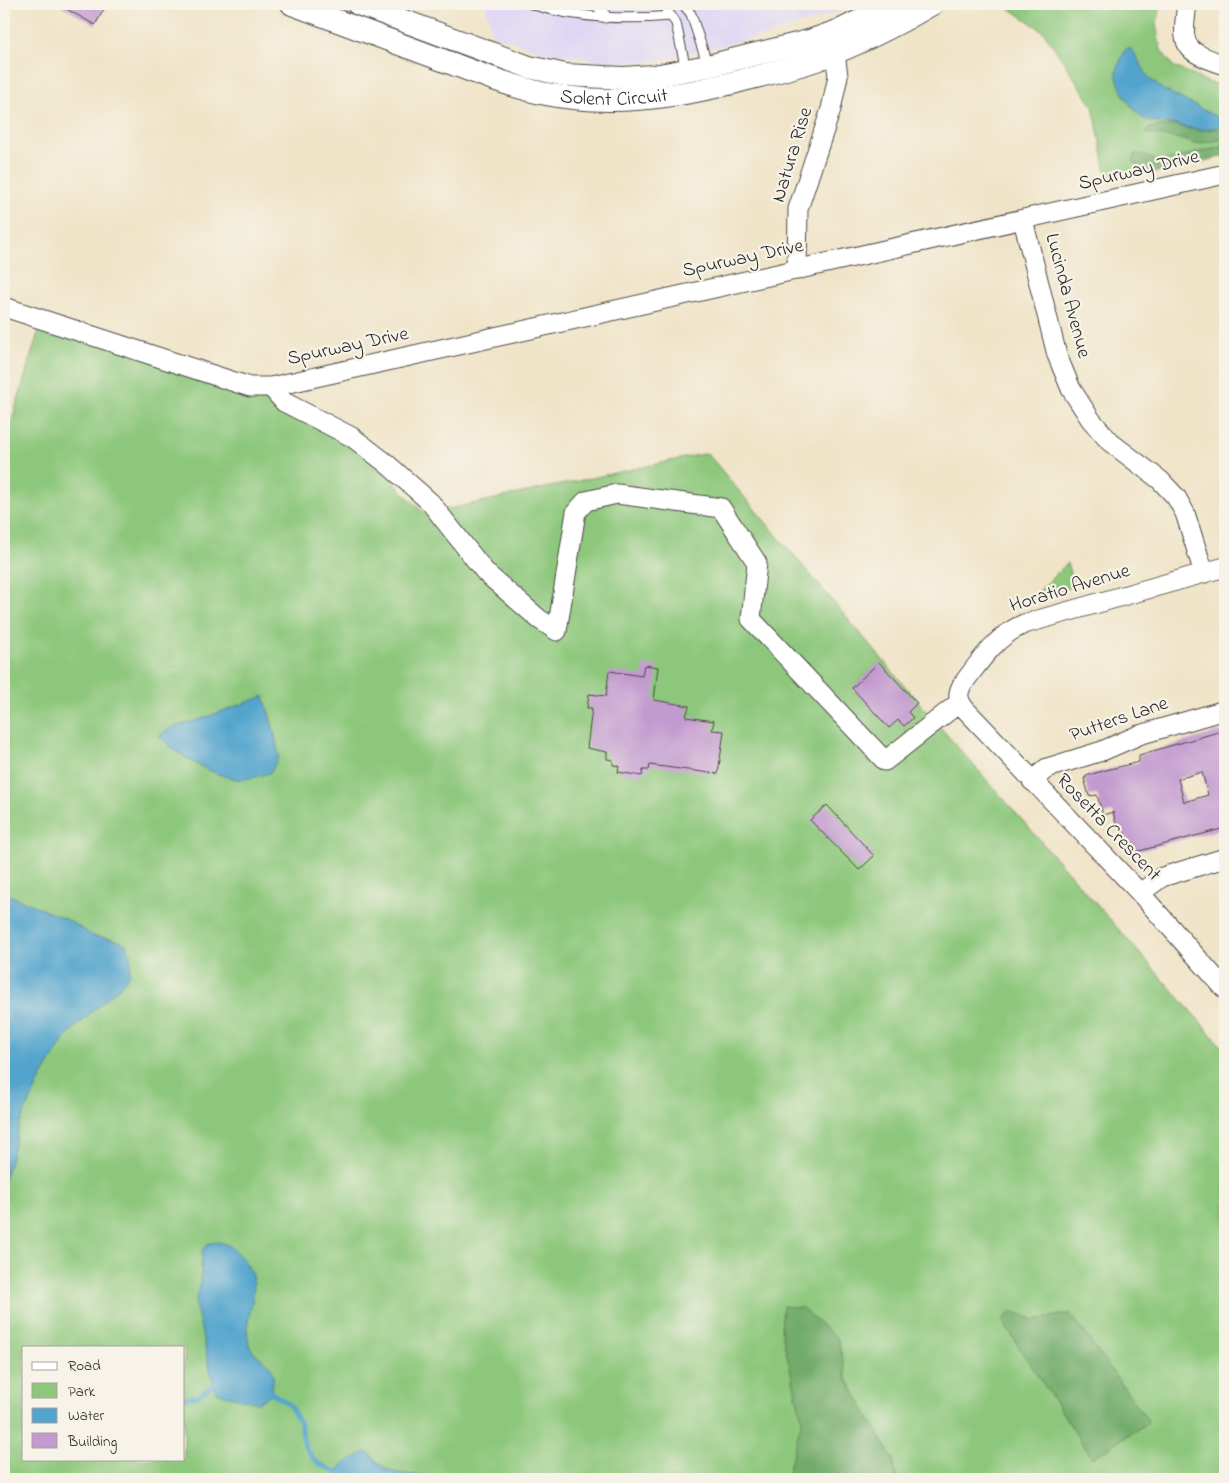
<svg xmlns="http://www.w3.org/2000/svg" width="1229" height="1483" font-family="'Indie Flower',sans-serif">
  <style>
    .built { fill: #ded5f6 }
    .green { fill: #8dc77b; stroke: #5c7953; fill-rule: evenodd }
    .forest { fill: #72ac6b; stroke: #4e6c4b }
    .water { fill: #52a4cd; stroke: #3e687c }
    .lines { fill: none; stroke-linecap: round; stroke-linejoin: round }
    .stream { stroke: #52a4cd; stroke-width: 4.5 }
    .building { fill: #c29acf; fill-rule: evenodd }
    .service-casing { stroke: #494743; stroke-width: 11 }
    .minor-casing { stroke: #494743; stroke-width: 21 }
    .tertiary-casing { stroke: #494743; stroke-width: 24 }
    .service { stroke: #fff; stroke-width: 9 }
    .minor { stroke: #fff; stroke-width: 19 }
    .tertiary { stroke: #fff; stroke-width: 22 }
    .labels { text-anchor: middle; dominant-baseline: central; stroke-width: 4.5; stroke-linejoin: round; paint-order: stroke }
    .street-label { font-size: 20px; fill: #2b2b2b; stroke: #f7f3e8 }
  </style>
  <rect width="100%" height="100%" fill="#f7f3e8"/>
  <filter id="ink" filterUnits="userSpaceOnUse"><feTurbulence type="fractalNoise" baseFrequency=".02" numOctaves="2"/><feDisplacementMap in="SourceGraphic" scale="10" xChannelSelector="R" yChannelSelector="G"/><feConvolveMatrix kernelMatrix="1 2 1 2 8 2 1 2 1" color-interpolation-filters="sRGB"/></filter>
  <filter id="wash" filterUnits="userSpaceOnUse"><feTurbulence type="fractalNoise" baseFrequency=".0096" numOctaves="4" result="noise"/><feDisplacementMap in="SourceGraphic" scale="20" xChannelSelector="R" yChannelSelector="G"/><feGaussianBlur stdDeviation="1.12" result="paint"/><feColorMatrix in="noise" values="0 0 0 0 0 0 0 0 0 0 0 0 0 0 0 0 0 1.4 0 .05"/><feComposite in="paint" operator="in"/></filter>
  <g filter="url(#wash)">
    <rect width="100%" height="100%" fill="#f0e4c8"/>
    <polygon class="built" points="485,4 854,4 843,10 767,35 651,62 603,61 546,53 493,35"/>
    <g class="green">
      <polygon points="1003,4 1161,4 1156,25 1161,50 1173,66 1207,82 1225,86 1225,152 1107,177 1093,106 1043,31"/>
      <path d="M42,319L286,406L353,442L425,514L707,453L932,718L1225,1050V1479H4V447ZM24,1347H184V1459H24Z"/>
      <polygon points="1067,563 1074,586 1031,599"/>
    </g>
    <g class="forest">
      <path d="M1176,125C1197,132 1204,131 1225,127V139L1195,144L1181,139L1146,133L1150,128Z"/>
      <polygon points="1225,146 1225,156 1153,173 1133,162 1135,154 1144,155 1158,162"/>
      <polygon points="783,1306 802,1308 838,1339 847,1379 893,1459 897,1479 787,1479 790,1464 802,1420 781,1329"/>
      <polygon points="1011,1311 1035,1320 1070,1313 1149,1422 1092,1458 1002,1321"/>
    </g>
    <g class="water">
      <path d="M1130,48L1133,51L1148,77L1162,89L1225,121V124C1200,132 1202,131 1177,125C1166,123 1152,124 1143,118C1133,112 1118,87 1117,76C1116,67 1122,58 1125,50Z"/>
      <path d="M264,696L273,727L279,756L271,772C261,776 248,780 237,779C210,775 177,755 159,736L172,727L198,720Z"/>
      <polygon points="4,889 9,895 70,921 93,936 112,939 125,943 131,954 130,973 119,987 66,1036 41,1078 20,1123 10,1161 4,1179"/>
      <path d="M219,1242C230,1244 233,1249 241,1257C269,1289 241,1310 249,1344C253,1357 271,1360 273,1373C274,1379 272,1387 272,1393L258,1403L224,1395L215,1391L196,1307V1298L201,1278L202,1251L209,1243Z"/>
      <path d="M366,1452C375,1457 377,1463 385,1468C395,1475 413,1474 426,1476L428,1479H336C337,1463 353,1459 366,1452Z"/>
    </g>
    <g class="lines">
      <g class="stream">
        <polyline points="272,1393 289,1404 300,1423 305,1447 316,1462 336,1472"/>
        <polyline points="184,1398 198,1396 214,1384"/>
      </g>
    </g>
    <g id="blocks">
      <g class="building">
        <polygon points="58,4 107,4 95,25"/>
        <polygon points="879,662 917,703 908,712 913,718 904,726 898,720 889,728 852,688"/>
        <polygon points="644,665 658,667 654,700 689,706 686,717 714,721 712,730 724,731 718,774 650,765 649,770 643,770 642,776 618,772 619,766 613,765 613,760 607,759 607,752 587,748 592,708 587,708 589,694 606,696 609,671 642,676"/>
        <path d="M1225,730V828L1132,853L1125,832L1121,831L1120,827L1117,828L1113,812L1103,815L1097,795L1089,796L1084,778H1086V776L1106,770L1139,762V755ZM1202,772L1208,795L1184,802L1178,779Z"/>
        <polygon points="827,805 874,856 859,870 810,820"/>
      </g>
    </g>
  </g>
  <g filter="url(#ink)">
    <use href="#blocks" fill-opacity="0" stroke="#494743" stroke-width="1"/>
    <g class="lines">
      <defs>
        <g id="service">
          <path d="M531,4C577,19 624,20 671,16"/>
          <polyline points="592,4 604,11 606,18"/>
          <polyline points="662,4 676,23 686,70"/>
          <polyline points="683,4 691,14 708,66"/>
        </g>
        <g id="minor">
          <path d="M1187,4C1181,47 1183,51 1225,65"/>
          <polyline points="1023,220 1057,355 1071,389 1091,420 1110,442 1160,480 1176,497 1185,513 1204,573"/>
          <polyline points="797,270 798,209 831,109 838,76 835,53"/>
          <polyline points="4,307 250,387 271,387 1225,174"/>
          <polyline points="271,387 284,402 352,437 386,463 430,502 486,573 539,619 557,631 576,512 586,501 617,494 721,508 757,563 751,619 885,761 960,702"/>
          <path d="M1225,567L1024,624C996,636 980,661 962,685C957,694 958,699 964,708L1140,893L1225,989"/>
          <polyline points="1032,781 1047,768 1102,751 1139,735 1225,710"/>
          <polyline points="1140,893 1162,877 1225,858"/>
        </g>
        <g id="tertiary">
          <path id="s1" d="M292,4C340,22 389,40 437,58C472,71 506,85 541,93C607,107 672,98 736,82C763,75 790,69 816,60C857,45 895,26 932,4"/>
          <polyline points="358,4 529,67 565,75 623,78 654,76 708,66 809,41 843,29 893,4"/>
        </g>
      </defs>
      <use href="#service" class="service-casing"/>
      <use href="#minor" class="minor-casing"/>
      <use href="#tertiary" class="tertiary-casing"/>
      <use href="#service" class="service"/>
      <use href="#minor" class="minor"/>
      <use href="#tertiary" class="tertiary"/>
    </g>
  </g>
  <g class="labels">
    <g class="street-label">
      <text stroke="none"><textPath href="#s1" startOffset="338">Solent Circuit</textPath></text>
      <text transform="translate(793 155) rotate(-73)">Natura Rise</text>
      <text transform="translate(1139 171) rotate(-13)">Spurway Drive</text>
      <text transform="translate(743 259) rotate(-12)">Spurway Drive</text>
      <text transform="translate(1067 296) rotate(75)">Lucinda Avenue</text>
      <text transform="translate(348 347) rotate(-12)">Spurway Drive</text>
      <text transform="translate(1070 589) rotate(-17)">Horatio Avenue</text>
      <text transform="translate(1119 720) rotate(-19)">Putters Lane</text>
      <text transform="translate(1108 828) rotate(46)">Rosetta Crescent</text>
    </g>
  </g>
  <rect width="1229" height="1483" fill="none" stroke="#f7f3e8" stroke-width="20"/>
  <rect x="22" y="1346" width="162" height="115" fill="#f7f3e8" stroke="#a5a39c"/>
  <rect x="32" y="1362" width="25" height="8" fill="#ffffff" stroke="#a5a39c"/>
  <text x="68" y="1370" font-size="15" fill="#2b2b2b">Road</text>
  <rect x="32" y="1383" width="25" height="15" fill="#8dc77b" stroke="#a5a39c"/>
  <text x="68" y="1396" font-size="15" fill="#2b2b2b">Park</text>
  <rect x="32" y="1408" width="25" height="15" fill="#52a4cd" stroke="#a5a39c"/>
  <text x="68" y="1420" font-size="15" fill="#2b2b2b">Water</text>
  <rect x="32" y="1433" width="25" height="15" fill="#c29acf" stroke="#a5a39c"/>
  <text x="68" y="1446" font-size="15" fill="#2b2b2b">Building</text>
</svg>
